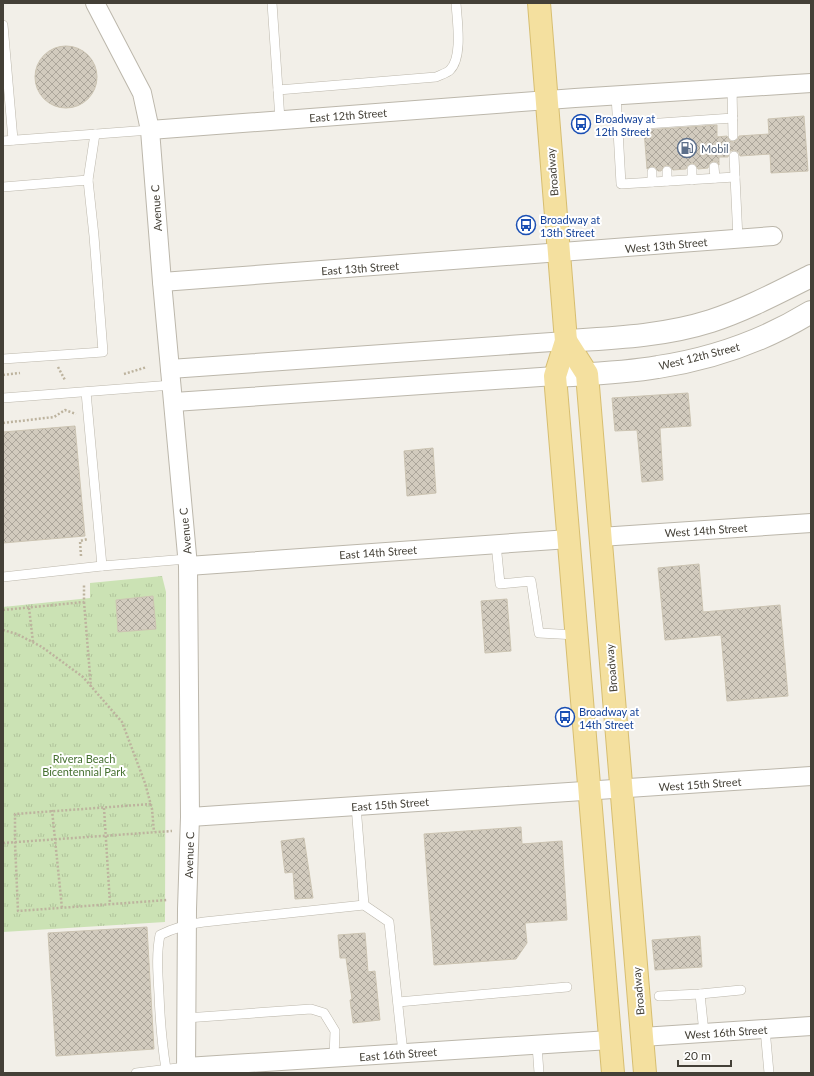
<svg xmlns="http://www.w3.org/2000/svg" width="814" height="1076" font-family="Lato,sans-serif">
  <style>
    .park { fill: url(#park-tufts) }
    .building { fill: url(#building-cross-hatch); stroke: #ccc4b2 }
    .lines { fill: none; stroke-linecap: round; stroke-linejoin: round }
    .service-casing { stroke: #bcb7ab; stroke-width: 10 }
    .minor-casing { stroke: #bcb7ab; stroke-width: 20 }
    .tertiary-casing { stroke: #bcb7ab; stroke-width: 24 }
    .primary-casing { stroke: #d7be70; stroke-width: 24 }
    .path { stroke: #bdb39e; stroke-width: 2.5; stroke-dasharray: 2 2; stroke-linecap: butt }
    .service { stroke: #fff; stroke-width: 9 }
    .minor { stroke: #fff; stroke-width: 18 }
    .tertiary { stroke: #fff; stroke-width: 22 }
    .primary { stroke: #f4e09f; stroke-width: 22 }
    .labels { text-anchor: middle; dominant-baseline: central; stroke-width: 4; stroke-linejoin: round; paint-order: stroke }
    .street-label { font-size: 11px; fill: #444037; stroke: #fff }
    .transit-label { font-size: 11px; fill: #164399; stroke: #fff; text-anchor: start }
    .service-label { font-size: 11px; fill: #4e5e75; stroke: #fff; text-anchor: start }
    .park-label { font-size: 11px; fill: #457030; stroke: #fff }
  </style>
  <defs>
    <pattern id="park-tufts" width="24" height="20" patternUnits="userSpaceOnUse"><rect width="24" height="20" fill="#cbe2b4"/><path d="M3 7l-1-3M5 7V3M7 7l1-3M15 17l-1-3M17 17v-4M19 17l1-3" fill="none" stroke="#b0c39b"/></pattern>
    <pattern id="building-cross-hatch" width="8" height="8" patternUnits="userSpaceOnUse"><rect width="8" height="8" fill="#d2cbbe"/><path d="M0 0l8 8M0 8l8-8" fill="none" stroke="#aca69b"/></pattern>
  </defs>
  <rect width="100%" height="100%" fill="#f2efe8"/>
  <polygon class="park" points="162,576 166,592 165,922 3,932 3,607 90,598 90,583"/>
  <g class="building">
    <circle cx="66" cy="77" r="31"/>
    <polygon points="804,116 808,171 771,173 770,154 740,156 739,152 734,150 730,151 728,157 719,157 719,165 717,162 713,161 709,164 708,168 698,169 695,164 692,163 687,166 686,169 673,170 670,166 667,165 664,166 661,171 658,171 655,167 652,166 647,169 644,130 717,125 717,137 727,136 730,141 734,142 738,139 739,136 769,134 768,119"/>
    <polygon points="688,393 691,426 660,428 663,480 642,482 637,430 615,431 612,398"/>
    <polygon points="75,426 85,536 3,543 3,432"/>
    <polygon points="433,448 436,493 407,496 404,451"/>
    <polygon points="699,564 703,612 780,605 788,696 727,701 721,635 665,640 658,568"/>
    <polygon points="153,596 156,629 118,632 116,600"/>
    <polygon points="507,599 511,651 485,653 481,601"/>
    <polygon points="521,827 522,844 562,841 567,920 525,923 527,943 516,959 434,965 424,834"/>
    <polygon points="304,838 313,898 295,899 293,872 285,873 281,841"/>
    <polygon points="147,927 154,1049 56,1056 48,933"/>
    <polygon points="365,933 368,972 375,971 380,1020 353,1023 350,1000 352,999 346,958 340,958 338,935"/>
    <polygon points="700,936 702,967 655,970 652,940"/>
  </g>
  <g class="lines">
    <defs>
      <g id="service">
        <path d="M272,3L278,90L436,77C440,75 447,73 450,70C463,57 457,20 456,3"/>
        <polyline points="3,25 13,140"/>
        <polyline points="732,88 733,136"/>
        <polyline points="278,90 280,120"/>
        <polyline points="616,95 621,184 735,177"/>
        <polyline points="617,126 733,118"/>
        <polyline points="3,141 150,130"/>
        <polyline points="734,156 738,239"/>
        <polyline points="714,167 715,178"/>
        <polyline points="692,169 692,180"/>
        <polyline points="667,171 667,181"/>
        <polyline points="652,172 652,182"/>
        <polyline points="88,180 95,134"/>
        <polyline points="3,187 88,180 94,236 103,352 3,359"/>
        <polyline points="86,392 102,566"/>
        <polyline points="3,398 172,385"/>
        <polyline points="496,544 500,584 531,581 539,633 577,635"/>
        <polyline points="3,577 102,566 187,559"/>
        <polyline points="356,806 364,905"/>
        <polyline points="700,994 704,1033"/>
        <polyline points="659,996 700,994 741,990"/>
        <polyline points="398,1002 567,987"/>
        <polyline points="186,1018 311,1009 324,1013 335,1031 334,1058"/>
        <polyline points="765,1029 769,1073"/>
        <polyline points="537,1045 539,1073"/>
        <path d="M166,1069C162,1044 160,1020 159,994C158,975 156,955 160,935C174,928 188,924 204,922L364,905L389,922L403,1053"/>
        <polyline points="136,1073 186,1067"/>
      </g>
      <g id="minor">
        <polyline points="95,3 142,93 150,130 162,282 188,566 190,817 187,909 186,1073"/>
        <polyline points="150,130 575,98 811,83"/>
        <polyline points="162,282 773,236"/>
        <polyline points="170,369 566,341"/>
        <polyline points="174,402 555,376"/>
        <polyline points="600,537 811,523"/>
        <polyline points="188,566 569,539"/>
        <polyline points="190,817 811,776"/>
        <polyline points="642,1037 811,1026"/>
        <polyline points="186,1067 610,1040"/>
      </g>
      <g id="tertiary">
        <path d="M566,341C615,338 664,336 711,321C745,310 779,292 811,276"/>
        <path d="M555,376C589,374 624,373 658,367C711,359 765,340 811,312"/>
      </g>
      <g id="primary">
        <polyline points="539,3 566,341 555,376 613,1073"/>
        <polyline points="566,341 587,374 645,1073"/>
      </g>
    </defs>
    <use href="#service" class="service-casing"/>
    <use href="#minor" class="minor-casing"/>
    <use href="#tertiary" class="tertiary-casing"/>
    <use href="#primary" class="primary-casing"/>
    <g class="path">
      <polyline points="58,367 65,380"/>
      <polyline points="124,374 147,367"/>
      <polyline points="3,375 20,373"/>
      <polyline points="3,423 54,417 65,410 76,414"/>
      <polyline points="81,556 80,541 88,539"/>
      <polyline points="84,602 91,687"/>
      <polyline points="29,608 33,642"/>
      <polyline points="3,610 84,602 84,585"/>
      <polyline points="3,630 17,634 42,647 83,677 122,722 145,783 152,809 154,832"/>
      <polyline points="151,804 15,814 15,843 18,911 167,900"/>
      <polyline points="104,808 110,904"/>
      <polyline points="52,810 62,908"/>
      <polyline points="3,843 172,831"/>
    </g>
    <use href="#service" class="service"/>
    <use href="#minor" class="minor"/>
    <use href="#tertiary" class="tertiary"/>
    <use href="#primary" class="primary"/>
  </g>
  <defs>
    <symbol id="bus-ring" viewBox="-11 -11 22 22"><circle r="9.5" fill="#fff" stroke="#1a4fb4" stroke-width="1.5"/><path d="M-5-6H5V4H4V6H2V4H-2V6H-4V4H-5ZM-3.5-4V0h7V-4ZM-3.5 1.2v1.5H-2V1.2ZM2 1.2v1.5H3.5V1.2Z" fill="#1a4fb4"/></symbol>
    <symbol id="fuel-ring" viewBox="-11 -11 22 22"><circle r="9.5" fill="#fff" stroke="#5c6f8a" stroke-width="1.5"/><path d="M-5.5-6h7V0h2V4h1.3V-2.5L3-4.5l.8-.8L6-3V5H2.5V1h-1V6h-7ZM-4.2-4.7v3.2H.2V-4.7Z" fill="#5c6f8a"/></symbol>
  </defs>
  <g fill-rule="evenodd">
    <use href="#bus-ring" x="570" y="113" width="22" height="22"/>
    <use href="#fuel-ring" x="676" y="137" width="22" height="22"/>
    <use href="#bus-ring" x="515" y="214" width="22" height="22"/>
    <use href="#bus-ring" x="554" y="706" width="22" height="22"/>
  </g>
  <g class="labels">
    <g class="street-label">
      <text transform="translate(348 115) rotate(-4)">East 12th Street</text>
      <text transform="translate(552 172) rotate(-95)">Broadway</text>
      <text transform="translate(156 208) rotate(-94)">Avenue C</text>
      <text transform="translate(666 245) rotate(-5)">West 13th Street</text>
      <text transform="translate(360 268) rotate(-4)">East 13th Street</text>
      <text transform="translate(699 356) rotate(-14)">West 12th Street</text>
      <text transform="translate(706 530) rotate(-4)">West 14th Street</text>
      <text transform="translate(185 531) rotate(-95)">Avenue C</text>
      <text transform="translate(378 552) rotate(-4)">East 14th Street</text>
      <text transform="translate(611 668) rotate(-95)">Broadway</text>
      <text transform="translate(700 784) rotate(-4)">West 15th Street</text>
      <text transform="translate(390 804) rotate(-4)">East 15th Street</text>
      <text transform="translate(189 855) rotate(-88)">Avenue C</text>
      <text transform="translate(638 991) rotate(-95)">Broadway</text>
      <text transform="translate(726 1032) rotate(-4)">West 16th Street</text>
      <text transform="translate(398 1054) rotate(-4)">East 16th Street</text>
    </g>
    <g class="transit-label">
      <text x="595" y="118">Broadway at<tspan x="595" dy="13">12th Street</tspan></text>
      <text x="540" y="219">Broadway at<tspan x="540" dy="13">13th Street</tspan></text>
      <text x="579" y="711">Broadway at<tspan x="579" dy="13">14th Street</tspan></text>
    </g>
    <g class="service-label">
      <text x="701" y="148">Mobil</text>
    </g>
    <g class="park-label">
      <text x="84" y="758">Rivera Beach<tspan x="84" dy="13">Bicentennial Park</tspan></text>
    </g>
  </g>
  <rect width="814" height="1076" fill="none" stroke="#444037" stroke-width="8"/>
  <path d="M678 1060v6h53v-6" fill="none" stroke="#444037" stroke-width="2"/>
  <text x="684" y="1060" font-size="12" fill="#444037" stroke="#ffffff" stroke-width="3" paint-order="stroke">20 m</text>
</svg>
